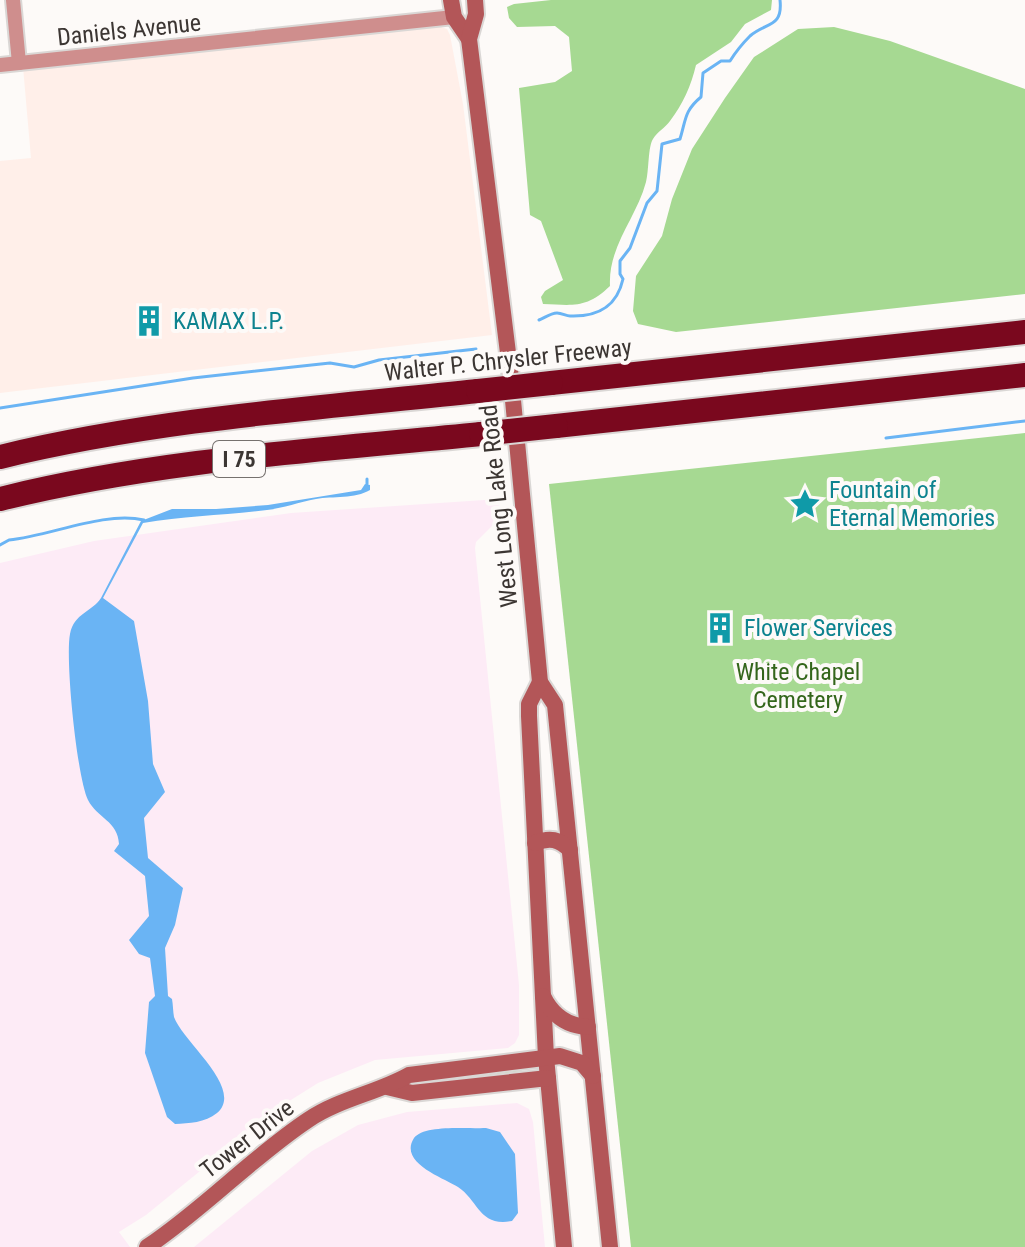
<svg xmlns="http://www.w3.org/2000/svg" width="1025" height="1247" font-family="'Roboto Condensed',sans-serif">
  <style>
    .commercial { fill: #fdebf6 }
    .built { fill: #ffefe9 }
    .green { fill: #a6d992 }
    .water { fill: #6ab4f4 }
    .lines { fill: none; stroke-linecap: round; stroke-linejoin: round }
    .stream { stroke: #6ab4f4; stroke-width: 3 }
    .street-casing { stroke: #dad7d5; stroke-width: 18 }
    .secondary-casing { stroke: #dad7d5; stroke-width: 20 }
    .highway-casing { stroke: #dad7d5; stroke-width: 28 }
    .street { stroke: #cf8e8d; stroke-width: 14 }
    .secondary { stroke: #b35658; stroke-width: 16 }
    .highway { stroke: #7a081e; stroke-width: 24 }
    .highway-bridge-casing { stroke: #dad7d5; stroke-width: 28; stroke-linecap: butt }
    .highway-bridge { stroke: #7a081e; stroke-width: 24 }
    .labels { text-anchor: middle; dominant-baseline: central; stroke-width: 8; stroke-linejoin: round; paint-order: stroke }
    .shield { fill: #fdfaf8; stroke: #76716e; stroke-width: 2 }
    .shield-label { font-size: 22px; font-weight: bold; fill: #3c3633 }
    .street-label { font-size: 24px; fill: #3c3633; stroke: #fdfaf8 }
    .culture-label { font-size: 24px; fill: #0d838f; stroke: #fdfaf8; text-anchor: start }
    .park-label { font-size: 24px; fill: #34661b; stroke: #fdfaf8 }
  </style>
  <rect width="100%" height="100%" fill="#fdfaf8"/>
  <g class="commercial">
    <polygon points="499,499 500,518 476,542 475,548 519,985 519,1035 515,1043 508,1048 375,1060 318,1083 275,1110 146,1215 119,1232 130,1247 0,1247 0,563 94,541 291,513"/>
    <polygon points="517,1103 529,1109 533,1122 545,1247 194,1247 312,1151 358,1125 407,1112"/>
  </g>
  <polygon class="built" points="438,26 447,29 450,35 463,104 492,335 0,393 0,161 31,158 23,67"/>
  <g class="green">
    <path d="M551,0H772L771,10L745,24L731,42L696,65C691,86 683,104 670,121C665,128 657,132 653,139C648,146 649,171 646,182C636,219 608,246 610,286C586,309 573,305 543,304L541,297L545,291L563,280L541,221L530,215L519,88L555,82L572,71L569,37L555,26L517,27L509,18L507,7L514,4Z"/>
    <polygon points="834,27 890,41 1025,89 1025,294 676,332 638,324 633,311 636,276 662,236 672,199 692,149 725,98 754,57 798,29"/>
    <polygon points="1025,433 1025,1247 631,1247 549,484"/>
    <polygon points="523,1068 521,1071 409,1085 409,1083"/>
  </g>
  <g class="water">
    <path d="M365,484L370,485V490C355,499 333,496 316,499C299,502 284,508 267,510C225,515 185,516 143,523L103,598L134,621L148,701L153,764L165,792L144,818L148,858L183,888L175,925L165,948L168,996L172,999C173,1004 173,1012 174,1017C183,1042 245,1089 217,1113C205,1123 189,1123 175,1124L167,1117L145,1053L149,1002L155,996L150,958L139,954L129,940L149,916L145,876L114,851L119,844C118,821 97,818 88,800C77,778 65,659 70,634C74,613 92,612 101,598L141,521L172,509H216L268,505L361,490Z"/>
    <path d="M486,1128L500,1132L515,1154L518,1213L512,1221C479,1227 479,1201 458,1187C444,1178 398,1163 414,1138C424,1124 470,1129 486,1128Z"/>
  </g>
  <g class="lines">
    <g class="stream">
      <path d="M539,320C544,318 551,313 557,313C562,313 566,316 570,316C599,317 617,306 623,279L620,274V261L630,248L647,203L657,191L662,144L680,139C686,120 684,111 701,97L703,73L721,61H730C735,53 743,43 750,36C766,22 783,28 780,0"/>
      <polyline points="0,408 193,378 330,363 354,367 379,360 476,349"/>
      <polyline points="886,438 1025,421"/>
      <polyline points="367,479 367,484"/>
      <path d="M0,545L9,540C51,536 103,511 144,520"/>
    </g>
    <defs>
      <g id="street">
        <polyline points="13,0 19,63"/>
        <polyline points="0,65 454,17"/>
      </g>
      <g id="secondary">
        <polyline points="451,0 454,17 469,39"/>
        <polyline points="475,0 476,14 469,39 510,369 540,682 555,705 610,1247"/>
        <polyline points="540,682 529,704 529,716 546,1057 564,1247"/>
        <path d="M535,843C550,837 559,839 570,850"/>
        <path d="M543,996C552,1015 566,1026 588,1027"/>
        <polyline points="387,1087 412,1093 548,1078"/>
        <path d="M147,1247C204,1209 251,1158 308,1120C339,1099 377,1093 409,1075L560,1056L582,1063L593,1076"/>
      </g>
      <g id="highway">
        <polyline points="551,383 1025,332"/>
        <polyline points="556,426 1025,375"/>
        <path d="M0,457C156,419 318,408 478,391"/>
        <path d="M0,499C157,460 320,450 481,434"/>
      </g>
    </defs>
    <use href="#street" class="street-casing"/>
    <use href="#secondary" class="secondary-casing"/>
    <use href="#highway" class="highway-casing"/>
    <use href="#street" class="street"/>
    <use href="#secondary" class="secondary"/>
    <use href="#highway" class="highway"/>
    <defs>
      <g id="highway-bridge">
        <polyline points="478,391 551,383"/>
        <polyline points="481,434 556,426"/>
      </g>
    </defs>
    <use href="#highway-bridge" class="highway-bridge-casing"/>
    <use href="#highway-bridge" class="highway-bridge"/>
  </g>
  <defs>
    <symbol id="building-bare" viewBox="-9 -9 18 18"><path d="M-4-6H4V6H1V3H-1V6H-4ZM-2.5-4.3h1.7v1.8h-1.7ZM.8-4.3h1.7v1.8H.8ZM-2.5-1h1.7V.8h-1.7ZM.8-1h1.7V.8H.8Z" fill="#0f9aa8" stroke="#fdfaf8" stroke-width="2.5" paint-order="stroke"/></symbol>
    <symbol id="sight-bare" viewBox="-9 -9 18 18"><path d="M0-6L1.8-2.2L6-1.7L2.9 1.2L3.7 5.4L0 3.3L-3.7 5.4L-2.9 1.2L-6-1.7L-1.8-2.2Z" fill="#0f9aa8" stroke="#fdfaf8" stroke-width="2.5" paint-order="stroke"/></symbol>
  </defs>
  <g fill-rule="evenodd">
    <use href="#building-bare" x="127" y="299" width="44" height="44"/>
    <use href="#sight-bare" x="783" y="482" width="44" height="44"/>
    <use href="#building-bare" x="698" y="606" width="44" height="44"/>
  </g>
  <g class="labels">
    <rect class="shield" x="213" y="441" width="52" height="36" rx="6"/>
    <g class="shield-label">
      <text x="239" y="459">I 75</text>
    </g>
    <g class="street-label">
      <text transform="translate(129 30) rotate(-6)">Daniels Avenue</text>
      <text transform="translate(508 360) rotate(-6)">Walter P. Chrysler Freeway</text>
      <text transform="translate(499 506) rotate(-96)">West Long Lake Road</text>
      <text transform="translate(247 1139) rotate(-38)">Tower Drive</text>
    </g>
    <g class="culture-label">
      <text x="173" y="321">KAMAX L.P.</text>
      <text x="829" y="490">Fountain of<tspan x="829" dy="28">Eternal Memories</tspan></text>
      <text x="744" y="628">Flower Services</text>
    </g>
    <g class="park-label">
      <text x="798" y="672">White Chapel<tspan x="798" dy="28">Cemetery</tspan></text>
    </g>
  </g>
</svg>
